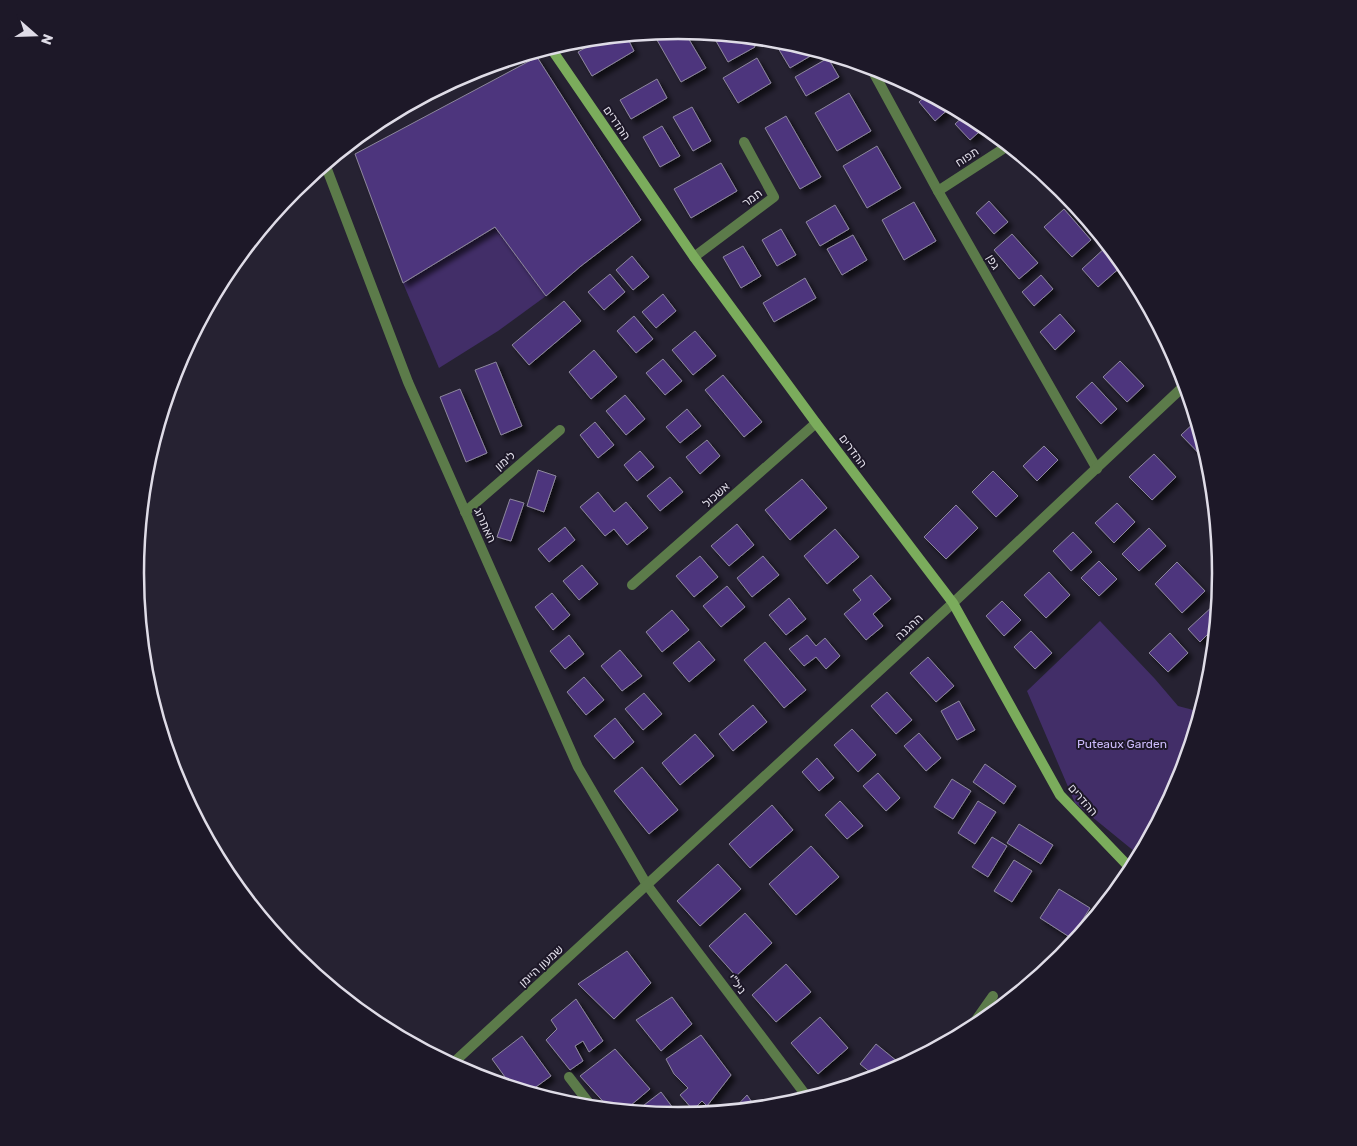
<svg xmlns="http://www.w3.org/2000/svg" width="1357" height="1146" font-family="Rubik,Heebo,sans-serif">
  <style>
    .green { fill: #422e68 }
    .building { fill: #4e347d; stroke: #8d889d; filter: url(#shadow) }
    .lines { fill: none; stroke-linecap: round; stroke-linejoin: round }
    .street { stroke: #5c7b4a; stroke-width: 10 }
    .secondary { stroke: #7bac5c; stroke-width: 10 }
    .labels { text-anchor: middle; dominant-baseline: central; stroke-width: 4; stroke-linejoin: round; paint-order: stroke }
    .street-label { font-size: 12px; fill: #dfdce7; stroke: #1d1828 }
    .park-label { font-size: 12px; fill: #ccbbfb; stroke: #1d1828 }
    .rim { fill: none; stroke: #dfdce7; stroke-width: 2.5 }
  </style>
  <defs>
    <filter id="shadow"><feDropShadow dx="4.5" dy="4.5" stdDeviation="2.5" flood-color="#0009"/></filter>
  </defs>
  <rect width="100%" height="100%" fill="#262232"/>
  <g class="green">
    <polygon points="495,227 546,296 498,331 439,368 403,283"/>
    <polygon points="1100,621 1155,679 1178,706 1201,712 1180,781 1140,856 1075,803 1027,691"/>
  </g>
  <g class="building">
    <polygon points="679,30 684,31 706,68 681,82 653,33"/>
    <polygon points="714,33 750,37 755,47 728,62 712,34"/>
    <polygon points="626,35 634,51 592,76 578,52 604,37"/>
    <polygon points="780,40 785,40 819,51 790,68 775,43"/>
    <polygon points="537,57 641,220 581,266 546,296 495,227 403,283 355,154"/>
    <polygon points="757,58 771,83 738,103 723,78"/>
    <polygon points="828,58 839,77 806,96 795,77"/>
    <polygon points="657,79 667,98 631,119 620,100"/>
    <polygon points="849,93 871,131 837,151 815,113"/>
    <polygon points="928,94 952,106 935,121 919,102"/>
    <polygon points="692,107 711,141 693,151 673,117"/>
    <polygon points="966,114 986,126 970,140 955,124"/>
    <polygon points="786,116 821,177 800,189 765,128"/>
    <polygon points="662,126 680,156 660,167 643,137"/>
    <polygon points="877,146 901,188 867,208 843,166"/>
    <polygon points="721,163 737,191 691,218 674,189"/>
    <polygon points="989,201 1008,222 994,234 976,213"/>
    <polygon points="914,202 936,241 904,260 882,220"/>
    <polygon points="835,205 849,229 820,246 806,222"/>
    <polygon points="1064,209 1091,240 1072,257 1044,227"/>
    <polygon points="781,229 796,255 777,266 762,240"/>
    <polygon points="1012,234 1038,263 1019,279 994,250"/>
    <polygon points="853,235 867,260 842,275 827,249"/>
    <polygon points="743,246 761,276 741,288 723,257"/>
    <polygon points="1107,246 1123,265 1098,287 1082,269"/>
    <polygon points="632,256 649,277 633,290 616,270"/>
    <polygon points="610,274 625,292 604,310 588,292"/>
    <polygon points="1041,275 1053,289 1034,306 1022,292"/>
    <polygon points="805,278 816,298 774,322 763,303"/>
    <polygon points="663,294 676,311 656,328 642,312"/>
    <polygon points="564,301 581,321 529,365 512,345"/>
    <polygon points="1060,314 1075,331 1055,350 1040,332"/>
    <polygon points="634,316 653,339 636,353 617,331"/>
    <polygon points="695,331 716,356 693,375 672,350"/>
    <polygon points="594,350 617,377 591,399 569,372"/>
    <polygon points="663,359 682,381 665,395 646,373"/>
    <polygon points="1120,361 1144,386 1127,402 1103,377"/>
    <polygon points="496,362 522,426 501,435 475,370"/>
    <polygon points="723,375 762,422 744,437 705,390"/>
    <polygon points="1092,382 1117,409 1101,424 1076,397"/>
    <polygon points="460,389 487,453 466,462 440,397"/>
    <polygon points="625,395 645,419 626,435 606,411"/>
    <polygon points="687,409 701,426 680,443 666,427"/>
    <polygon points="1197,420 1211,466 1181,435"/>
    <polygon points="595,422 614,445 598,458 580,435"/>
    <polygon points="707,440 720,456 700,474 686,457"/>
    <polygon points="1044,446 1058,460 1037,481 1023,466"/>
    <polygon points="640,451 654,467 637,481 624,465"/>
    <polygon points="1154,454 1176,477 1152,500 1129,477"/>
    <polygon points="538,470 556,476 544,512 527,506"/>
    <polygon points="993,471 1018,496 996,517 972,492"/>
    <polygon points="670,477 683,492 660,511 647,496"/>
    <polygon points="802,479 827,508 790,540 765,510"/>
    <polygon points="598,492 614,512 626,502 648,528 627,545 614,529 605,536 580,507"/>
    <polygon points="510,499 524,503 511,541 497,537"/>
    <polygon points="1117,503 1135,522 1114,543 1095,523"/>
    <polygon points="956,505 978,528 946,559 924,537"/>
    <polygon points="737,524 754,545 729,566 711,546"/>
    <polygon points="565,527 575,540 549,562 538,549"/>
    <polygon points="1149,528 1166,546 1139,571 1122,554"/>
    <polygon points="835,529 859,557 827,584 804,556"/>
    <polygon points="1073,532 1092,552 1071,571 1053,551"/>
    <polygon points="700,556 718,577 694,597 676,576"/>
    <polygon points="763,556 779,575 752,597 737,578"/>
    <polygon points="1099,561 1117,579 1099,596 1081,578"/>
    <polygon points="1177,562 1205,591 1182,613 1155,584"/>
    <polygon points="582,565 598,584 579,600 563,581"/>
    <polygon points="1049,572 1070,595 1046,618 1024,595"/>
    <polygon points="871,575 891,599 873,614 883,626 866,640 844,614 861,600 853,590"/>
    <polygon points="727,586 745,607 721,627 703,606"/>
    <polygon points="552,593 570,615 553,630 535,607"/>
    <polygon points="789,598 806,619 786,635 769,615"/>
    <polygon points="1002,601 1021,620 1004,636 986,616"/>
    <polygon points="1214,605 1218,610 1216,626 1200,642 1188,629"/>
    <polygon points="672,610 689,630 662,652 646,632"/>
    <polygon points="1031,631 1052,653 1035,669 1014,647"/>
    <polygon points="1170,633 1188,653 1168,672 1149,653"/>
    <polygon points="569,635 584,654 565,669 550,651"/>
    <polygon points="807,635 816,646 825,638 840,656 826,669 816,657 804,666 789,649"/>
    <polygon points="699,641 715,660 689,682 673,663"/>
    <polygon points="765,642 806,690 784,708 744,660"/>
    <polygon points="620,650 642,676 622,691 601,666"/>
    <polygon points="928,657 954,686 936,702 910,673"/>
    <polygon points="584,677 604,700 586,715 567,692"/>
    <polygon points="887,692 912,720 896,734 871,706"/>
    <polygon points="644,693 662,714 643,730 625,709"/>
    <polygon points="959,701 975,730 957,740 941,711"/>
    <polygon points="753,705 767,722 733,751 719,734"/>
    <polygon points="615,718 634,742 614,759 594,736"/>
    <polygon points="852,729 876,755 858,772 834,745"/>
    <polygon points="919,733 941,758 926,771 904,746"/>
    <polygon points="695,734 714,756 680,785 662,763"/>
    <polygon points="817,758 834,778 819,791 802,772"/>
    <polygon points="985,764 1016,786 1004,804 973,782"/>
    <polygon points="642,767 678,810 649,834 614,791"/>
    <polygon points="878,773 900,798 886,811 863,786"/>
    <polygon points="952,779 971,791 953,819 934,807"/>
    <polygon points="840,801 863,826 847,839 825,815"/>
    <polygon points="978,801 996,812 975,844 958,833"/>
    <polygon points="772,805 793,830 750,868 729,844"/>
    <polygon points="1019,824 1053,845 1041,864 1007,843"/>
    <polygon points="992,837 1007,846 988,877 972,867"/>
    <polygon points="811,846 839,877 796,915 769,884"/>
    <polygon points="1014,860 1032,871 1012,902 994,891"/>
    <polygon points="718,864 741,889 700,926 677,901"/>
    <polygon points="1059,889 1090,908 1071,938 1040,918"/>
    <polygon points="745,913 772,943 736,976 709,946"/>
    <polygon points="627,951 651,983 614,1019 578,984"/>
    <polygon points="786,964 811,992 776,1022 752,995"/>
    <polygon points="672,997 692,1024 661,1051 636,1020"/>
    <polygon points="576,999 603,1041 589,1052 583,1041 575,1046 583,1061 570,1070 546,1040 557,1029 551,1020"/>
    <polygon points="820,1017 848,1048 818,1074 791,1043"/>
    <polygon points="701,1035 731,1075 707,1106 702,1101 693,1110 680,1095 688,1088 674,1074 666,1059"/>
    <polygon points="522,1036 551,1076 529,1092 513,1088 492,1059"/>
    <polygon points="876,1044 903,1066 886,1075 877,1078 860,1064"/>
    <polygon points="615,1049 650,1089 624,1111 610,1109 580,1076"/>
    <polygon points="661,1092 679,1116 635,1112"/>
    <polygon points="747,1095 756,1108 732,1111"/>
  </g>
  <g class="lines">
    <g class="street">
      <polyline points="870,66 938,191 1097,469"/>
      <polyline points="377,122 491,65"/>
      <polyline points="325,164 408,382 578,767 647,885 808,1098"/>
      <polyline points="938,191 1009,145"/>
      <polyline points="694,257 774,197 744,142"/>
      <polyline points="465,512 560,430"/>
      <polyline points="632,585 816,423"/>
      <polyline points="969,1030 993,996"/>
      <polyline points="452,1064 953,603 1186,384"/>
      <polyline points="569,1077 592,1107"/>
    </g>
    <polyline class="secondary" points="550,47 694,257 816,423 953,603 1060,795 1132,870"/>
  </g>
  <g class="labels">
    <g class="street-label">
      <text transform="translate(617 123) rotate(55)">ההדרים</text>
      <text transform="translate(967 157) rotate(-33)">תפוח</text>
      <text transform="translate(752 198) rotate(-37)">תמר</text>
      <text transform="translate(993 262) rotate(60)">גפן</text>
      <text transform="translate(853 451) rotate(53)">ההדרים</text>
      <text transform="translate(505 461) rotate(-41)">לימון</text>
      <text transform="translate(716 495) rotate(-42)">אשכול</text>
      <text transform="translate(485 525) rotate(66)">האתרוג</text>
      <text transform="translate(909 627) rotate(-43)">ההגנה</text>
      <text transform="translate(1083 800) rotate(49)">ההדרים</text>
      <text transform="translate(541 966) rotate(-43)">שמעון היימן</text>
      <text transform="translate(737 984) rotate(53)">ניל"י</text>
    </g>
    <g class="park-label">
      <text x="1122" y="744">Puteaux Garden</text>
    </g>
  </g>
  <path d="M0 0H1357V1146H0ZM144 573a534 534 0 1 1 1068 0a534 534 0 1 1-1068 0Z" fill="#1d1828" fill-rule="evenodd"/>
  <path class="rim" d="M144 573a534 534 0 1 1 1068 0a534 534 0 1 1-1068 0Z"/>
  <g transform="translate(35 35) rotate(110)" stroke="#1d1828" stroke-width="4" paint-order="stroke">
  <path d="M0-4L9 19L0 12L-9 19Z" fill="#dfdce7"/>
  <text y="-8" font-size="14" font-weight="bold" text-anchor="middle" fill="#dfdce7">N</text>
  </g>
</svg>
